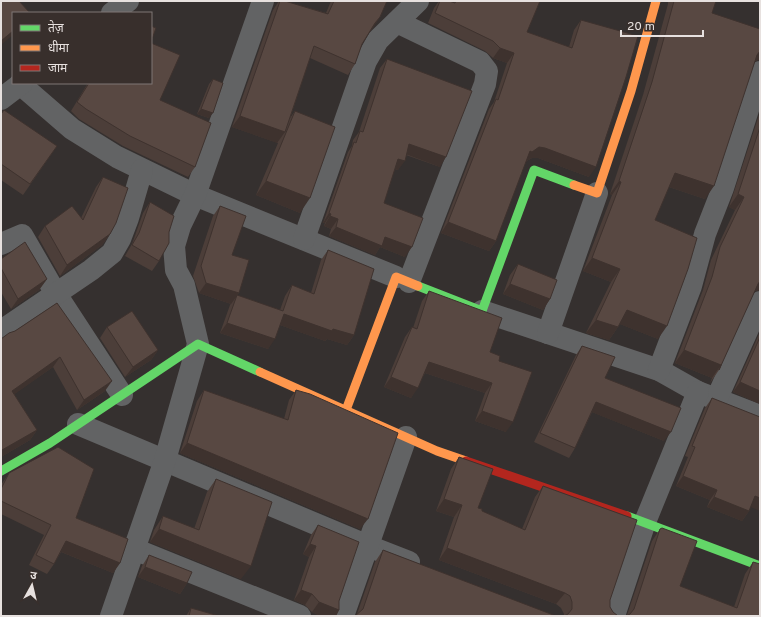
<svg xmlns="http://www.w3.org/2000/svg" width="761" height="617" font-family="Overpass,'Noto Sans Devanagari',sans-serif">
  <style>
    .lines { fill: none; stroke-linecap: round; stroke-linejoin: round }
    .street { stroke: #626364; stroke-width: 22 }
    .fast { stroke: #63d668; stroke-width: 9 }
    .slow { stroke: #ff974d; stroke-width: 9 }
    .jam { stroke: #b3261e; stroke-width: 9 }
    .wall { fill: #4c3e39 }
    .shaded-wall { fill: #3e322e }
    .building { fill: #584842; stroke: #3e322e }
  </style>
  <rect width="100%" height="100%" fill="#35302f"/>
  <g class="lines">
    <g class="street">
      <polyline points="112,13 128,1"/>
      <polyline points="397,22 480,62 487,71 485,84 409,282"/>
      <polyline points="20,84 72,129 117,157 195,195 396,277"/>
      <polyline points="1,99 22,83"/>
      <polyline points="304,239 366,61 378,40 418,1"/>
      <polyline points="1,244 22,235 56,294 122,395"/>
      <polyline points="482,311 659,370 698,392 760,416"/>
      <polyline points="1,331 91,270 112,253 120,239 128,218 142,170"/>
      <polyline points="548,333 597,193"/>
      <polyline points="659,370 691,286 705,234 723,188 760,72"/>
      <polyline points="717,398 760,302"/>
      <polyline points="78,424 368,546 409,562"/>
      <polyline points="134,549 300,616"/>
      <polyline points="111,616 165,460 198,344 184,285 176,270 174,246 180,226 195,195 263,1"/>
      <polyline points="343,616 406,437"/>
      <polyline points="614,616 645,522 698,392"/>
    </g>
    <g class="fast">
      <polyline points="418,286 482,311 534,170 574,185"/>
      <polyline points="1,471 50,443 198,344 260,372"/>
      <polyline points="627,516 760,566"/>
    </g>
    <g class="slow">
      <polyline points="574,185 597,193 631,91 656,1"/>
      <polyline points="260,372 437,451 466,461"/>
      <polyline points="346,410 396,277 418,286"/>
    </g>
    <polyline class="jam" points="466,461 627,516"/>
  </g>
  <g class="wall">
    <polygon points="279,1 285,1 326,13 331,1 387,1 380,17 371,30 362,44 355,64 348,75 310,58 290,118 295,111 300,213 256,195 278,143 232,127 273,10"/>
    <polygon points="439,1 449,1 452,2 452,1 540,1 527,32 569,47 574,30 581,20 589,177 538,158 532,158 525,162 496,241 489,251 441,233 489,109 494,102 507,63 493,58 485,51 428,23 434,8"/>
    <polygon points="668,1 716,1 712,13 758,60 755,61 705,199 669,187 655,220 658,339 620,324 618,327 609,340 586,333 611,282 583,271 612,195 610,194 643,95 668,4"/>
    <polygon points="387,59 440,167 406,155 398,170 394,169 384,203 405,257 380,247 375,255 329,236 331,229 324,226 325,223 323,223 348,152 352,146 353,140 359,132 380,68"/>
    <polygon points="213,79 209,118 197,114 209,84"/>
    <polygon points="88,83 151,83 195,167 188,177 123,146 79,119 71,111"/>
    <polygon points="760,112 760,290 754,291 719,370 710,383 712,378 675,363 703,290 711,260 735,210 729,207"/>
    <polygon points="1,113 57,146 23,195 1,180"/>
    <polygon points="103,177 110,234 102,245 60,276 38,237 45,226 81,218 96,187"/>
    <polygon points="150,202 169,232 159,261 152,271 125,256 132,244 143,213"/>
    <polygon points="220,206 232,255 239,293 231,304 199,293 193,276 213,216"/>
    <polygon points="328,250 354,335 347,345 327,339 325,341 280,325 268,349 220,333 230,305 237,295 280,310 285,296 292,285 311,293 321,260"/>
    <polygon points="1,259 47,279 39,290 11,309 1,292"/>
    <polygon points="518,264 550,299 543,310 503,294 510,275"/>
    <polygon points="429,291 499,361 506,432 475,421 485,393 425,373 411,398 384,387 405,337 412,327 413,328 422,301"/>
    <polygon points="57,303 105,391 77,410 53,367 14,394 37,430 30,440 1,457 1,339 15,331"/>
    <polygon points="107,327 158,350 151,360 125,377 100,338"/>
    <polygon points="760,332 760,404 733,392"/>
    <polygon points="582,346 605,378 664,441 592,412 575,448 569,458 534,442 576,355"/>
    <polygon points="204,390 284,419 289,400 296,390 360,529 180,453 197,401"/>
    <polygon points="712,398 750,507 749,511 742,521 707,507 710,500 676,486 688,457 685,456 705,408"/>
    <polygon points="459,457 478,508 482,511 522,529 535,497 543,486 610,600 564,616 564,614 561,608 556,604 439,560 454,517 436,511 451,469"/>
    <polygon points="9,473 76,518 120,563 113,573 61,552 54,564 47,574 29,565 44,535 1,514 1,485"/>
    <polygon points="216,479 241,579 150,542 154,530 163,516 194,529 207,492"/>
    <polygon points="318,525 339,601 339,610 336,616 320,616 312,612 305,605 294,600 309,557 303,554 311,535"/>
    <polygon points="660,529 680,586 734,607 745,574 753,562 760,616 627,615 652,541"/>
    <polygon points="383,550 556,616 357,614 375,562"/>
    <polygon points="149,555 187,583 180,594 138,577 142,566"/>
    <polygon points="191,608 219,616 186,616"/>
  </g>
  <g class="shaded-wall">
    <polygon points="380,17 373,28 367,34 375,23"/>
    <polygon points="13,31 13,35 1,45 1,41"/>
    <polygon points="500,48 514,53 507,63 493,58"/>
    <polygon points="760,51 760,60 758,60 752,63"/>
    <polygon points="201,109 213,113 209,118 197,114"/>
    <polygon points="240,116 285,132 277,143 232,127"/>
    <polygon points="409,144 446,157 440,167 403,153"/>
    <polygon points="539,147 545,148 596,167 589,177 538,158 532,158 525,162 530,151"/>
    <polygon points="398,159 405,161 398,170 391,168"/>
    <polygon points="675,173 714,186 705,199 666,186"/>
    <polygon points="266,181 310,198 300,213 256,195"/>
    <polygon points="619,181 621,182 612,195 610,194"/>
    <polygon points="738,194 744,197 735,210 729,207"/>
    <polygon points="329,213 331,214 325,223 323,223"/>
    <polygon points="330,216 338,219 331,229 324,226"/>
    <polygon points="448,222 496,241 489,251 441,233"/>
    <polygon points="336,227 385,237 412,247 405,257 380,247 375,255 329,236"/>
    <polygon points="110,234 102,245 60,276 67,265"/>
    <polygon points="592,258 620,269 611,282 583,271"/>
    <polygon points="47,279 39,290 11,309 18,299"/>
    <polygon points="760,281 760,290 753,292 749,297"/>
    <polygon points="206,283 239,293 231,304 199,293"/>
    <polygon points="510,284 550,299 543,310 503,294"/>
    <polygon points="627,310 667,326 658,339 617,323"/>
    <polygon points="284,314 333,329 354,335 347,345 327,339 325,341 277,324"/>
    <polygon points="596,320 618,327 609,340 586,333"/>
    <polygon points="227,323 275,339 268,349 220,333"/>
    <polygon points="158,350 151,360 125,377 133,367"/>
    <polygon points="684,350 721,365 712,378 675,363"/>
    <polygon points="60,357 53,367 5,401 12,391"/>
    <polygon points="429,362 492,383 485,393 422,372"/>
    <polygon points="391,377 418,388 411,398 384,387"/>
    <polygon points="112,381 105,391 77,410 84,400"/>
    <polygon points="740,382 760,391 760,404 733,392"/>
    <polygon points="596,402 671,432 664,441 589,411"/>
    <polygon points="482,411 513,422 506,432 475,421"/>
    <polygon points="37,430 30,440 1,457 1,451 2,450"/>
    <polygon points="187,443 368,519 360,529 180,453"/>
    <polygon points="683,476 717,490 710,500 676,486"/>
    <polygon points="755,496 760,498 760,511 748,506"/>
    <polygon points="714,497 749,511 742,521 707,507"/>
    <polygon points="444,499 462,505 454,517 436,511"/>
    <polygon points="159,529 251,566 241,579 150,542"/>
    <polygon points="66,541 120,563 113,573 59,551"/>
    <polygon points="310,544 316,546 309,557 303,554"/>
    <polygon points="447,548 565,593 556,604 439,560"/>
    <polygon points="145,567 187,583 180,594 138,577"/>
    <polygon points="301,590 312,594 305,605 294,600"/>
    <polygon points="319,602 339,610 336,616 320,616 312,612"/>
  </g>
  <g class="building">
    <polygon points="1,1 19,1 30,13 13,13 13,31 1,41"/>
    <polygon points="280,1 285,1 328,14 334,1 387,1 380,17 375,23 362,44 355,64 314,46 285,132 240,116"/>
    <polygon points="440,1 449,1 455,3 456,1 540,1 527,32 572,48 581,20 638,36 626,77 596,167 545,148 539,147 532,152 530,151 496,241 448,222 496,99 498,100 514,53 500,48 493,41 435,13"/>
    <polygon points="674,1 716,1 712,13 760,29 760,51 757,55 714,186 675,173 655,220 697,238 688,269 667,326 627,310 618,327 596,320 620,269 592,258 621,182 619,181 652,82"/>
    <polygon points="151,26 156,28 151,42"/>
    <polygon points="151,43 180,55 160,100 211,123 195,167 130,136 86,109 77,102 89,83 151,83"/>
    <polygon points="387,59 472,91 446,157 409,144 405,161 398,159 384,203 423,218 412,247 385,237 382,246 336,227 338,219 330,216 331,214 329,213 354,142 356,143 360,131 363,132"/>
    <polygon points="213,79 223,83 213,113 201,109"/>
    <polygon points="4,110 57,146 30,184 1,164 1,114"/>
    <polygon points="295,111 335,127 310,198 266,181"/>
    <polygon points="760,127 760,281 758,284 719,370 721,365 684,350 712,277 720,247 744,197 738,194"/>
    <polygon points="103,177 128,188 116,223 110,234 67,265 45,226 72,206 83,220"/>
    <polygon points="150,202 174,216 169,232 169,243 159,261 132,245 139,233"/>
    <polygon points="220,206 246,216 232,255 249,260 239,293 206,283 201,266"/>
    <polygon points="25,242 47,279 18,299 1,268 1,259"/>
    <polygon points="328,250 374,269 354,335 333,329 332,331 284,314 275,339 227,323 237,295 283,311 292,285 314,294"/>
    <polygon points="518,264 557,280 550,299 510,284"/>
    <polygon points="429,291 502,318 490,352 500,356 499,361 532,372 513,422 482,411 492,383 429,362 418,388 391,377 412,327 417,329"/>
    <polygon points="57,303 112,381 84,400 60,357 12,391 37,430 2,450 1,451 1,339 9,333 15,331"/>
    <polygon points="132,311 158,350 133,367 107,327"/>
    <polygon points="760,337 760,391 740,382"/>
    <polygon points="582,346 615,357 605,378 681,408 671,432 596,402 575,448 540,433"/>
    <polygon points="204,390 288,420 296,390 310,394 398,433 368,519 187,443"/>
    <polygon points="712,398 760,417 760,498 755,496 749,511 714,497 717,490 683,476 695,447 692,446"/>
    <polygon points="58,447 94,469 76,518 128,539 120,563 66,541 54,564 36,555 51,525 1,501 1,489 9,473"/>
    <polygon points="459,457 493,469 478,508 482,509 482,511 525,530 543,486 637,520 610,600 610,607 613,612 618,616 564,616 568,614 572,609 572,602 570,596 565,593 447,548 462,505 444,499"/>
    <polygon points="216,479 272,502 251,566 159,529 163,516 199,530"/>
    <polygon points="318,525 359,542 339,601 339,610 319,602 312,594 301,590 316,546 310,544"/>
    <polygon points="662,528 697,541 680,586 737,608 753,562 760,564 760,616 626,616 630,614 634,609 660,529"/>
    <polygon points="383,550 556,616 355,616 363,609"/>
    <polygon points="149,555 192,572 187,583 145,567"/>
    <polygon points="191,608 219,616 189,616"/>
  </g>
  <rect width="761" height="617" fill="none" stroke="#e7e1df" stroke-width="4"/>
  <rect x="12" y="12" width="140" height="72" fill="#382f2c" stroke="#7e7674"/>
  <rect x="20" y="25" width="20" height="6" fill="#63d668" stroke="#7e7674"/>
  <text x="48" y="32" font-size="12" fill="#e7e1df">तेज़</text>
  <rect x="20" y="45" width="20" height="6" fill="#ff974d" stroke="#7e7674"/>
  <text x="48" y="52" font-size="12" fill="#e7e1df">धीमा</text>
  <rect x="20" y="65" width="20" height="6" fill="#b3261e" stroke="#7e7674"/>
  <text x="48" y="72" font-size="12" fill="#e7e1df">जाम</text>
  <g transform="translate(32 585) rotate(8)" stroke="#382f2c" stroke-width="3" paint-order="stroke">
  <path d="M0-3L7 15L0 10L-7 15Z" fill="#e7e1df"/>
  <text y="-6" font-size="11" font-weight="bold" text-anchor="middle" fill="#e7e1df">उ</text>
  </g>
  <path d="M621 30v6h82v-6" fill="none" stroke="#e7e1df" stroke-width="2"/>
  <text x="627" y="30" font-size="12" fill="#e7e1df" stroke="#382f2c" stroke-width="3" paint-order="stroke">20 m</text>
</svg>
